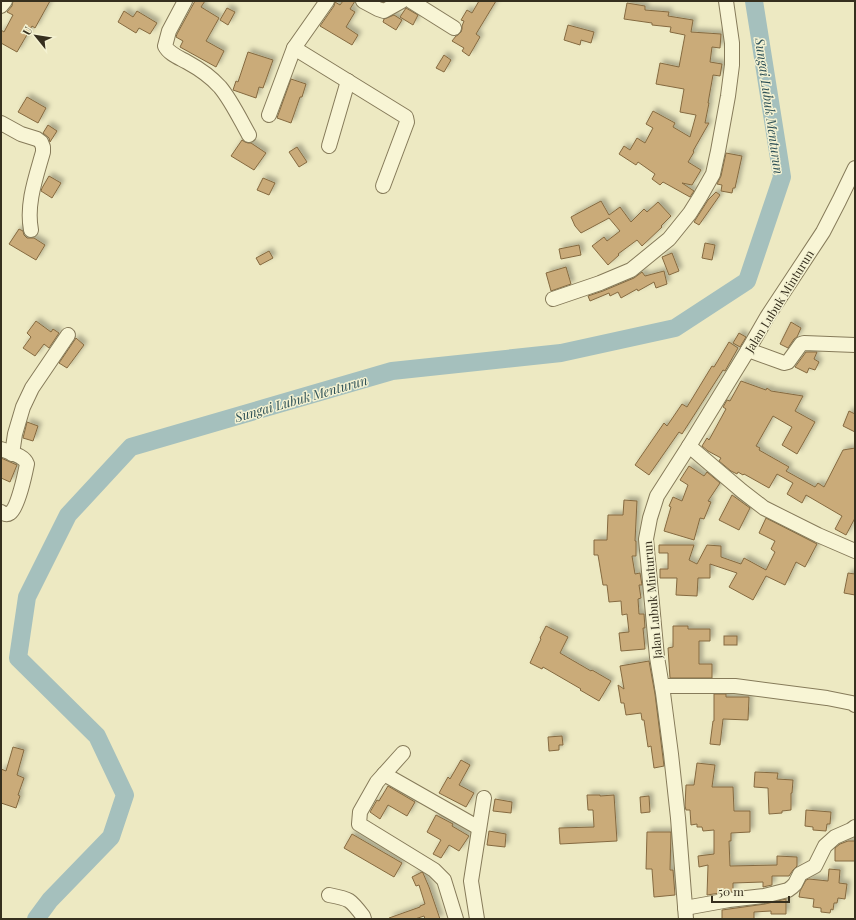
<svg xmlns="http://www.w3.org/2000/svg" width="856" height="920" font-family="'Playfair Display',serif">
  <style>
    .lines { fill: none; stroke-linecap: round; stroke-linejoin: round }
    .river { stroke: #a5c0bd; stroke-width: 18 }
    .building { fill: #caab79; stroke: #856a40; filter: url(#shadow) }
    .minor-casing { stroke: #867b5a; stroke-width: 16 }
    .minor { stroke: #f8f5d5; stroke-width: 14 }
    .labels { text-anchor: middle; dominant-baseline: central; stroke-width: 3; stroke-linejoin: round; paint-order: stroke }
    .street-label { font-size: 12px; fill: #362f1e; stroke: #f4f2d2 }
    .water-label { font-size: 13px; font-style: italic; fill: #2d5056; stroke: #f4f2d2 }
  </style>
  <defs>
    <filter id="shadow"><feDropShadow dx="3.5" dy="-3.5" stdDeviation="2" flood-color="#0004"/></filter>
  </defs>
  <rect width="100%" height="100%" fill="#ede9c2"/>
  <g class="lines">
    <polyline class="river" points="36,919 50,900 111,837 125,795 97,736 18,658 27,597 68,515 131,447 392,371 561,353 675,328 747,281 782,177 754,1"/>
  </g>
  <g class="building">
    <polygon points="13,1 50,1 35,28 32,26 17,52 1,43 1,30 4,32 13,15 7,12 12,6"/>
    <polygon points="195,1 205,1 201,7 219,18 206,41 224,51 216,67 180,47 183,41 176,37 177,34"/>
    <polygon points="343,1 355,1 350,9 355,12 346,27 358,35 352,45 320,26 334,6 335,2 340,5"/>
    <polygon points="479,1 496,1 476,34 480,37 469,56 462,51 464,48 452,41 456,36 458,35 461,32 462,29 462,26 464,21 461,20 467,10 472,13"/>
    <polygon points="627,3 645,6 645,10 669,12 668,16 693,20 691,32 721,34 720,48 712,47 710,62 722,64 720,76 713,75 708,103 709,103 705,123 709,123 693,151 694,152 688,162 701,170 692,185 682,183 694,191 690,197 663,182 660,185 652,179 655,174 638,162 636,165 619,154 624,146 630,150 637,138 645,143 653,128 646,124 653,111 675,123 673,127 690,137 696,115 680,112 684,89 656,84 660,63 679,67 685,35 670,32 671,27 652,25 652,23 624,19"/>
    <polygon points="227,8 235,12 228,25 220,20"/>
    <polygon points="406,8 418,15 413,25 400,17"/>
    <polygon points="124,11 133,17 137,11 157,23 150,34 139,28 136,33 118,22"/>
    <polygon points="394,15 402,20 396,30 383,22 384,19"/>
    <polygon points="568,25 594,32 591,43 581,40 580,45 564,40"/>
    <polygon points="248,52 273,60 263,88 259,87 256,98 233,90 236,81 238,82"/>
    <polygon points="444,55 451,60 444,72 436,68"/>
    <polygon points="291,79 306,84 302,97 300,97 291,123 277,118"/>
    <polygon points="27,97 46,108 38,123 18,112"/>
    <polygon points="48,125 57,131 50,142 49,138 43,133"/>
    <polygon points="242,140 245,142 248,143 251,143 266,153 254,170 231,156"/>
    <polygon points="297,147 307,162 299,167 289,152"/>
    <polygon points="726,153 742,156 735,188 733,188 732,193 721,191 722,185 717,184 721,176"/>
    <polygon points="49,176 61,183 52,198 41,191 42,188"/>
    <polygon points="263,178 275,183 269,195 257,190"/>
    <polygon points="716,192 720,195 699,225 694,222 708,200"/>
    <polygon points="601,201 609,215 620,207 631,222 644,209 647,212 658,202 671,216 661,226 662,227 642,246 637,240 618,254 619,255 608,265 592,246 604,237 607,241 620,231 609,218 581,233 575,226 571,217"/>
    <polygon points="19,229 23,231 24,235 27,238 34,238 45,245 36,260 9,244"/>
    <polygon points="705,243 715,245 712,260 702,258"/>
    <polygon points="579,245 581,255 561,259 559,249"/>
    <polygon points="269,251 273,258 260,265 256,258"/>
    <polygon points="672,253 679,271 669,275 662,257"/>
    <polygon points="566,267 571,284 551,291 546,273"/>
    <polygon points="664,271 667,284 656,288 654,282 638,291 637,289 621,298 618,292 610,296 609,293 590,301 588,296 603,291 634,278 642,272 645,276"/>
    <polygon points="36,321 51,332 53,329 59,333 49,348 44,344 35,356 23,348 31,337 27,333"/>
    <polygon points="791,322 801,328 797,337 794,339 788,348 780,344"/>
    <polygon points="739,333 746,337 740,347 733,343"/>
    <polygon points="76,338 84,345 67,368 59,363"/>
    <polygon points="729,342 738,348 725,371 723,370 682,434 679,432 649,475 635,465 664,423 667,426 682,404 687,407 712,366 714,367"/>
    <polygon points="806,352 817,352 814,359 819,362 815,370 809,368 807,373 795,367"/>
    <polygon points="741,381 766,390 767,388 771,391 803,396 795,411 815,422 797,454 782,445 792,427 773,416 756,446 760,448 759,450 789,467 786,471 815,487 818,483 824,487 843,450 855,448 855,518 846,535 835,529 842,516 806,495 802,503 787,494 793,483 777,474 769,488 744,474 743,475 738,472 737,474 731,471 719,461 721,458 708,451 702,446 707,438 709,440 726,409 723,407 727,400 730,401"/>
    <polygon points="849,411 855,414 855,432 843,426"/>
    <polygon points="27,422 38,426 33,441 23,438"/>
    <polygon points="1,458 17,465 10,482 1,478"/>
    <polygon points="689,466 704,476 707,472 720,483 708,501 711,502 704,519 700,518 694,540 664,531 671,507 669,506 673,497 682,501 688,485 680,480"/>
    <polygon points="732,495 750,508 739,530 719,520"/>
    <polygon points="624,500 637,501 635,541 636,541 636,556 632,556 635,574 640,573 642,585 639,585 641,598 638,599 639,614 644,614 645,628 643,628 645,649 621,651 619,633 629,632 627,614 622,615 621,601 609,602 607,585 603,585 598,555 594,555 594,540 607,540 608,515 623,515"/>
    <polygon points="766,518 817,544 805,567 796,562 785,585 766,576 753,600 729,587 737,573 710,564 710,578 698,578 697,596 676,595 677,578 660,578 660,569 668,569 668,553 659,553 659,545 694,545 689,560 697,564 707,545 721,546 721,557 741,564 744,558 766,570 775,552 771,549 775,541 759,533"/>
    <polygon points="848,573 855,574 855,595 844,593"/>
    <polygon points="546,626 568,637 560,653 591,671 592,670 611,681 599,701 580,690 581,689 543,667 542,669 530,663 541,639 540,638"/>
    <polygon points="673,626 688,626 688,629 710,629 710,641 699,641 699,664 712,664 712,678 670,678 668,648 673,647"/>
    <rect x="724" y="636" width="13" height="9"/>
    <polygon points="649,661 655,694 664,766 654,768 651,746 648,747 644,720 642,720 641,713 626,715 624,703 621,703 618,685 624,689 620,666"/>
    <polygon points="714,694 726,694 726,697 749,697 748,720 723,719 720,745 710,744 713,721 714,721"/>
    <polygon points="562,736 563,745 559,745 559,750 549,751 548,737"/>
    <polygon points="13,747 24,750 17,775 24,778 18,795 20,796 16,808 1,803 1,769 6,771"/>
    <polygon points="461,760 470,765 459,785 474,793 466,807 439,793 448,777 450,779"/>
    <polygon points="697,763 715,765 712,787 733,787 734,811 750,811 750,832 731,833 731,841 729,841 730,866 777,865 777,856 797,857 797,866 793,870 789,876 772,876 772,885 763,887 763,882 733,883 733,891 707,895 708,865 699,867 698,856 714,854 714,830 703,831 702,827 697,827 697,824 691,825 690,810 686,810 685,806 686,785 694,785"/>
    <polygon points="755,772 778,773 777,779 793,780 792,793 791,793 791,810 782,811 782,813 769,814 768,788 754,787"/>
    <polygon points="388,786 415,802 407,816 388,805 380,819 370,812 377,800 379,801"/>
    <polygon points="587,795 600,795 600,796 614,795 617,841 560,844 559,828 594,827 593,810 588,810"/>
    <polygon points="649,796 650,812 641,813 640,797"/>
    <polygon points="495,799 512,802 511,813 493,811"/>
    <polygon points="806,810 831,812 830,824 827,824 826,831 813,830 813,827 805,826"/>
    <polygon points="436,815 453,824 452,826 469,836 459,851 449,845 441,858 433,854 441,840 427,832"/>
    <polygon points="489,831 506,834 505,847 487,845"/>
    <polygon points="647,832 671,832 670,870 673,870 675,895 654,897 652,869 646,869"/>
    <polygon points="352,834 402,863 394,877 344,848"/>
    <polygon points="848,841 855,841 855,861 835,861 835,848 840,844"/>
    <polygon points="829,869 840,870 839,883 847,884 845,899 838,898 837,903 834,903 833,910 831,909 830,913 821,912 821,908 813,907 814,899 799,897 800,891 806,880 809,879 828,881"/>
    <polygon points="422,872 423,873 429,887 440,919 425,919 424,916 415,919 389,919 389,918 420,907 420,906 425,904 419,885 416,886 412,877"/>
    <polygon points="786,899 786,914 771,914 771,911 754,912 754,919 722,919 722,910 765,904"/>
  </g>
  <g class="lines">
    <defs>
      <g id="minor">
        <path d="M185,1L169,31L165,46C169,54 180,58 187,62C198,68 212,78 220,87C231,100 240,119 249,135"/>
        <polyline points="363,1 378,9 384,11 402,1"/>
        <polyline points="411,1 454,28"/>
        <polyline points="1,6 5,1"/>
        <polyline points="294,48 406,117 407,122 383,186"/>
        <polyline points="269,115 294,48 327,1"/>
        <path d="M1,123L21,134L37,139L41,142L43,147V152C36,177 26,204 31,230"/>
        <polyline points="329,146 348,81"/>
        <polyline points="553,299 600,283 631,270 669,239 690,213 700,197 713,174 718,151 728,96 732,65 732,43 726,1"/>
        <polyline points="748,350 784,363 788,362 801,344 804,343 855,345"/>
        <polyline points="689,446 742,491 764,508 818,535 855,551"/>
        <path d="M1,449C10,453 24,455 27,464C25,474 18,508 10,513C7,515 4,514 1,512"/>
        <polyline points="12,454 15,434 23,407 32,388 68,335"/>
        <polyline points="662,686 735,686 827,698 852,703 855,705"/>
        <polyline points="403,753 377,782 360,812 359,824 434,870 444,880 456,919"/>
        <polyline points="384,774 479,828"/>
        <path d="M329,895C350,899 350,899 363,916L364,919"/>
        <polyline points="685,908 729,900 764,896 788,890 792,887 795,884 800,874 815,866 825,846 835,837 851,830 855,827"/>
        <polyline points="477,919 471,881 484,798"/>
        <polyline points="686,919 678,818 671,754 663,693 657,657 646,539 650,518 657,496 689,446 748,350 767,317 823,232 839,201 855,168"/>
      </g>
    </defs>
    <use href="#minor" class="minor-casing"/>
    <use href="#minor" class="minor"/>
  </g>
  <g class="labels">
    <g class="street-label">
      <text transform="translate(779 301) rotate(-58)">Jalan Lubuk Minturun</text>
      <text transform="translate(652 600) rotate(-95)">Jalan Lubuk Minturun</text>
    </g>
    <g class="water-label">
      <text transform="translate(770 106) rotate(82)">Sungai Lubuk Menturun</text>
      <text transform="translate(301 398) rotate(-16)">Sungai Lubuk Menturun</text>
    </g>
  </g>
  <rect width="856" height="920" fill="none" stroke="#362f1e" stroke-width="4"/>
  <g transform="translate(36 36) rotate(300)" stroke="#f4f2d2" stroke-width="3" paint-order="stroke">
  <path d="M0-3L7 15L0 10L-7 15Z" fill="#362f1e"/>
  <text y="-6" font-size="11" font-weight="bold" text-anchor="middle" fill="#362f1e">U</text>
  </g>
  <path d="M712 896v6h77v-6" fill="none" stroke="#362f1e" stroke-width="2"/>
  <text x="718" y="896" font-size="12" fill="#362f1e" stroke="#f4f2d2" stroke-width="3" paint-order="stroke">50 m</text>
</svg>
